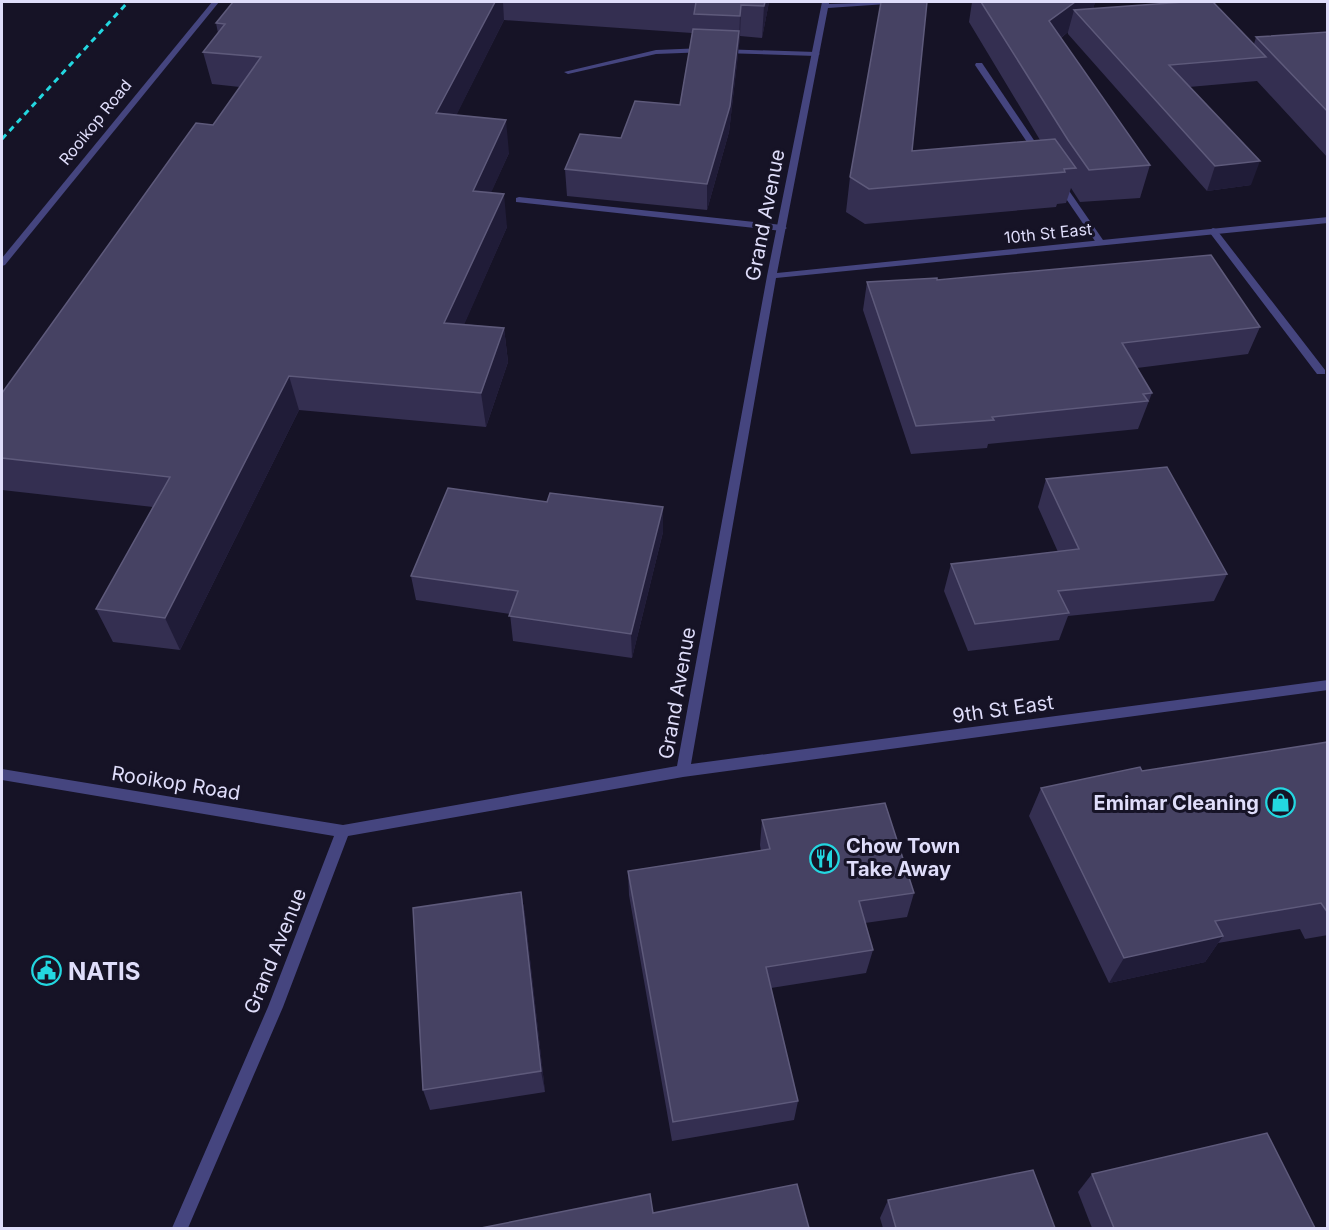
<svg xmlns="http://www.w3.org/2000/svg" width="1329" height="1230" font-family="Inter,sans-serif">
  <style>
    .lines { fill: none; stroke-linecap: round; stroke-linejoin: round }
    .lane { fill: #45457f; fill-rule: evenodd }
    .street { fill: #45457f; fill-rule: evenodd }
    .rail { stroke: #23d7e0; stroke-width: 3; stroke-dasharray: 6 5; stroke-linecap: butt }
    .wall { fill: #342f51 }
    .shaded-wall { fill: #201c38 }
    .building { fill: #464263; stroke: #5e5a7b; stroke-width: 1.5 }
    .labels { text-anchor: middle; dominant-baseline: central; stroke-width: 6; stroke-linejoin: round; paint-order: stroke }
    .far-street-label { font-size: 16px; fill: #dfddfa; stroke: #161326 }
    .street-label { font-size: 20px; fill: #dfddfa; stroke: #161326 }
    .poi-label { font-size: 20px; font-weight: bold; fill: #dfddfa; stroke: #161326; text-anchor: end }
    .near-poi-label { font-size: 24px; font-weight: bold; fill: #dfddfa; stroke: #161326; text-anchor: start }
  </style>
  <rect width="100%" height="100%" fill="#161326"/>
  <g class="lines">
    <g class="lane">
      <polygon points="704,48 707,48 707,52 656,54 568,74 564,72 656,50"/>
      <polygon points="719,49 816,52 820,54 816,56 722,53 718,51"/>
      <polygon points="976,63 982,63 1044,155 1043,157 1037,157 975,65"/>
      <polygon points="1060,181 1063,182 1103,240 1103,244 1097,244 1056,184"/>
      <polygon points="519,197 782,225 787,228 782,231 516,202 516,198"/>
      <polygon points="1213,228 1216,229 1325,370 1325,374 1317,374 1210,233 1208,231"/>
    </g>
    <g class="street">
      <polygon points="212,2 219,2 5,265 2,266 2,258"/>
      <polygon points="822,2 829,2 829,4 891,2 887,4 828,8 777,273 1328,217 1328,223 776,278 691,764 1328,680 1328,690 683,777 348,836 283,1007 188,1228 172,1228 268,1007 334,836 2,780 2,769 343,825 677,766 767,276"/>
    </g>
    <polyline class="rail" points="2,139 128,2"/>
  </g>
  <g class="wall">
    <polygon points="233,2 769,2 762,38 740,36 729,132 707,210 567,196 565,169 680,105 692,33 504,20 456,115 509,153 491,192 507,227 464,324 504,328 508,362 486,427 299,410 180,650 113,642 96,609 153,507 2,490 2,393 213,125 240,87 212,84 203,52 218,33 216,23"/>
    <polygon points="972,2 1095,2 1093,9 1254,44 1256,37 1328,32 1328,158 1257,81 1189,87 1251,185 1207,191 1068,34 1068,32 1061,38 1150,165 1140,198 1080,202 1071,188 1066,203 1057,204 1056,207 865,224 846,212 850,177 912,151 1040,140 969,22"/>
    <polygon points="937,280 1260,327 1248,354 1137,368 1152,393 1138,429 988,444 987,448 911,454 863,310 867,282"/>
    <polygon points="1046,479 1227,574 1214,601 1068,616 1059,640 968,651 944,591 951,564 1058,552 1038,507"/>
    <polygon points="547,502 663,507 663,532 632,658 513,641 510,614 416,600 411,576"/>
    <polygon points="1328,742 1328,935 1305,939 1300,929 1218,943 1205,962 1109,983 1029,816 1041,788 1142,771"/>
    <polygon points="762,820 914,893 907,917 865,923 873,950 866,973 771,988 798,1101 794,1120 672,1141 629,895 628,871 761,851 760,845"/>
    <polygon points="521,892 525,915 545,1092 430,1110 423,1090"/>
    <polygon points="1092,1174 1315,1228 1092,1228 1078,1192"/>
    <polygon points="888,1200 1055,1228 883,1228 880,1218"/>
  </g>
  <g class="shaded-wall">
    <polygon points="495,2 503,2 504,20 441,146 436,113"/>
    <polygon points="765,2 769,2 762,38 764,6"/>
    <polygon points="1075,2 1095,2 1092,13 1074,10 1068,32 1042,52 1049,21"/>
    <polygon points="741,5 740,36 739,47 740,16"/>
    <polygon points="739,31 738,56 729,132 707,210 707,184"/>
    <polygon points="506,120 509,153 477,224 473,191"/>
    <polygon points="1260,161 1251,185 1207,191 1215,166"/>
    <polygon points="504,194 507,227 450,357 444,323"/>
    <polygon points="504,328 508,362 486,427 481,393"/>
    <polygon points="289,376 299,410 180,650 165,618"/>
    <polygon points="663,507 663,532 632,658 631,634"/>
    <polygon points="521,892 525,915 545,1092 541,1071"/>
    <polygon points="1223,936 1205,962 1109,983 1124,958"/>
  </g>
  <g class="building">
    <polygon points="233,2 495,2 436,113 506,120 473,191 504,194 444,323 504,328 481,393 289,376 165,618 96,609 170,477 2,458 2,393 196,123 213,125 261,57 203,52 225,24 216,23"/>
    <polygon points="696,2 765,2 764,6 741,5 740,16 694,14"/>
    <polygon points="881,2 927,2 912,151 1055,139 1076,168 1064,169 1065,172 869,189 850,177"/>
    <polygon points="981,2 1075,2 1049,21 1150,165 1089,170 1068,140"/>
    <polygon points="1184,2 1213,2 1266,57 1169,65 1260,161 1215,166 1074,10"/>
    <polygon points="693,29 739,31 730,106 707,184 565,169 580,134 621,138 635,101 680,105"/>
    <polygon points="1328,32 1328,112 1256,37"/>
    <polygon points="1211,255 1260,327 1122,343 1152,393 1143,394 1148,401 992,417 994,420 916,426 867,282 937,278 937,280"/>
    <polygon points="1167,467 1227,574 1058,591 1069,613 975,624 951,564 1079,549 1046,479"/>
    <polygon points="448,488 547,502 550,493 663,507 631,634 509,616 518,591 411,576"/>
    <polygon points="1328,742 1328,913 1321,903 1215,921 1223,936 1124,958 1041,788 1140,767 1142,771"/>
    <polygon points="885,803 914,893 859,901 873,950 766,967 798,1101 673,1122 628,871 770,849 762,820"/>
    <polygon points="521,892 541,1071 423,1090 413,908"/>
    <polygon points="1267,1133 1315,1228 1114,1228 1092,1174"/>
    <polygon points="1033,1170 1055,1228 896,1228 888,1200"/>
    <polygon points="797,1184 809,1228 481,1228 650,1194 653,1213"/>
  </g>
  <defs>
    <symbol id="shop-ring" viewBox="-11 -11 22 22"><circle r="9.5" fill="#161326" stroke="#23d7e0" stroke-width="1.5"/><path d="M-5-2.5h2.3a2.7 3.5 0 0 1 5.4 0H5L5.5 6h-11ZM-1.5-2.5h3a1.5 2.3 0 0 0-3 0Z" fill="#23d7e0"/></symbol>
    <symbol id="restaurant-ring" viewBox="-11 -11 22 22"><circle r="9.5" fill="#161326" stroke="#23d7e0" stroke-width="1.5"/><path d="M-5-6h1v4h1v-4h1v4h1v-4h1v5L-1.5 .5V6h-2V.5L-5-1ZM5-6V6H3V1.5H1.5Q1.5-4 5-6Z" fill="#23d7e0"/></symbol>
    <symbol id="civic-ring" viewBox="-11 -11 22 22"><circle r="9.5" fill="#161326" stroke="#23d7e0" stroke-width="1.5"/><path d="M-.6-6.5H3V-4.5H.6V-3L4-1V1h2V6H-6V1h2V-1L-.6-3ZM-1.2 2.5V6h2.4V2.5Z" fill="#23d7e0"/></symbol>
  </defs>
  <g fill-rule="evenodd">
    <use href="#shop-ring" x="1264" y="786" width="33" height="33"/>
    <use href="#restaurant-ring" x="808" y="842" width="33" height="33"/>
    <use href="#civic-ring" x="30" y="954" width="33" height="33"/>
  </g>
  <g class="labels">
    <g class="far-street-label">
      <text transform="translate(95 122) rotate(-51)">Rooikop Road</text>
      <text transform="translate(1048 233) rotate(-6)">10th St East</text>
    </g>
    <g class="street-label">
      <text transform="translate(765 215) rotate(-79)">Grand Avenue</text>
      <text transform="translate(677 693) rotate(-80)">Grand Avenue</text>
      <text transform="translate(1003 709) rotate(-8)">9th St East</text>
      <text transform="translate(176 783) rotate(9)">Rooikop Road</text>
      <text transform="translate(275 951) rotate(-68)">Grand Avenue</text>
    </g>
    <g class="poi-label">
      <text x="1259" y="803">Emimar Cleaning</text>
      <text x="846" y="846" text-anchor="start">Chow Town<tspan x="846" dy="23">Take Away</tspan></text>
    </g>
    <g class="near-poi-label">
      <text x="68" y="971">NATIS</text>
    </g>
  </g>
  <rect width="1329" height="1230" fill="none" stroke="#dfddfa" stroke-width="6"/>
</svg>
